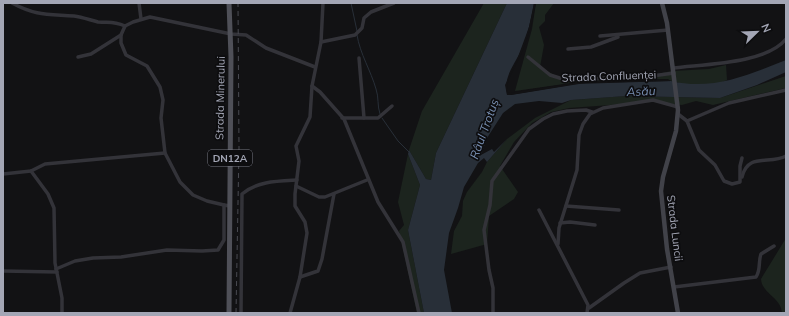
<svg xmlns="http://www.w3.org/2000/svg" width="789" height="316" font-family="Mulish,sans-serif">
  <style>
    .green { fill: #1c241e }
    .water { fill: #282f38 }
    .pier { fill: #121214 }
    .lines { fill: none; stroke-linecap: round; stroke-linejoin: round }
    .stream { stroke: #282f38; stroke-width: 1 }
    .street { stroke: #333339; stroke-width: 3.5 }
    .secondary { stroke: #414249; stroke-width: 4.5 }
    .primary { stroke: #4f5058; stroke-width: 5 }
    .rail { stroke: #484950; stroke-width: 1; stroke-dasharray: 5 4; stroke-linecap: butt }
    .labels { text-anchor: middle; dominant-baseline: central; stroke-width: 3.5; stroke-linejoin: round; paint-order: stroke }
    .shield { fill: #0d0d0f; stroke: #767883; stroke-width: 1 }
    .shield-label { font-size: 10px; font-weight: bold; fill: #a3a6b5 }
    .street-label { font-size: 11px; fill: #a3a6b5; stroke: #0d0d0f }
    .water-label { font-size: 12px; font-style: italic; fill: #788fb2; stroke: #0d0d0f }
  </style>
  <rect width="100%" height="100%" fill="#121214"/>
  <g class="green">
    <polygon points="484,3 507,3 436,153 431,180 426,179 409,150 422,111"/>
    <polygon points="536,3 554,3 545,15 545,21 539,27 544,45 540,67 558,77 572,78 651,75 672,71 709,69 726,65 727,80 718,84 704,85 683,84 664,79 585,81 515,91 532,29"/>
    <polygon points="786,76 786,88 713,105 696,101 682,105 653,102 569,108 551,112 532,123 514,142 500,166 518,192 514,199 489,216 487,244 451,254 454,231 462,216 463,201 467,192 482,172 487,162 507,139 535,118 571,100 625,96 720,98"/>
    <polygon points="408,154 420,185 408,230 424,313 417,313 399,231 404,225 398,202"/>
    <path d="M786,238V313H782C781,297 762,294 761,279Z"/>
  </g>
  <path class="water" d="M507,3H534C531,19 528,34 522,48C515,65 503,76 507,94L510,95L576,84L671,81C712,91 748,75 786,60V72L757,85L720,98L626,96L571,100L562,103L539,101L515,104L503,113L487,138L481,155L492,149L494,152L507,139L487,162L484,158L478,163L464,187L458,208L449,233L444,270L452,313H424L408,230L420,185L408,154L409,150L426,179L431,180L436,153Z"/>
  <polygon class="pier" points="534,3 536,3 531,27 523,50 509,79 507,86 508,93 585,81 668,79 671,81 585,83 511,95 507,95 505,85 515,65 529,27"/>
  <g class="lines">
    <g class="stream">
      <polyline points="351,3 357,31"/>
      <path d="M357,35C360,54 371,71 376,89C379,97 377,106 380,114"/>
      <polyline points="382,118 398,141 409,152"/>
    </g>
    <g class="street">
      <path d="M12,3C36,16 48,14 74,16C82,17 90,20 98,22C110,23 113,21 125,26"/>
      <polyline points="139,3 141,19"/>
      <polyline points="600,36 668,30"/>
      <polyline points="321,42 355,35 362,28 364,18 371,12 394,3"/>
      <polyline points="568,49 591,47 618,37"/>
      <polyline points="78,57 91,54 121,35"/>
      <polyline points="528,57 550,75 566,80 652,76 674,73"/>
      <polyline points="359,58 364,118"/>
      <path d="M673,68C704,64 766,64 786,39"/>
      <polyline points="312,86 320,92 344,119 378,202 403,242 419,313"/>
      <polyline points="678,114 687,121 699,150 715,165 724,181 732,184 740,182 740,166 742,158"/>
      <polyline points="342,118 378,118 392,106"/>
      <polyline points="687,121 729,103 786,90"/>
      <polyline points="31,171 48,194 54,208 55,263 62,298 62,313"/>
      <polyline points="3,174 31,171 45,164 165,153"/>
      <path d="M742,177C748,152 770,165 786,156"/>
      <polyline points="296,186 319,197 325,197 367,180"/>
      <polyline points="224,205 207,201 193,195 180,182 165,153 161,118 163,100 160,87 147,66 126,55 121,43 121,35 125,26 133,22 150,17 231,34 246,35 266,48 315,67"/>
      <polyline points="566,206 619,210"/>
      <polyline points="539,210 588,305 587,313"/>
      <polyline points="560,223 570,222 595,225"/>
      <polyline points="558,244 559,228 577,170 579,135 583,124 590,114 603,108 653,100 678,107"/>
      <polyline points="56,269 75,261 93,258 121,257 167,250 202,251 218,250 224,240 224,205 230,206"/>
      <polyline points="3,271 57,272"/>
      <polyline points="300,277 318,271 322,259 334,194"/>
      <path d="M674,287L756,277C761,270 758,262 761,254L774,246"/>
      <polyline points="589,308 624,283 640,273 671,267"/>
      <path d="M241,313L242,194C257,181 278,181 297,180"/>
      <polyline points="290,313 300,277 307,233 305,222 295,206 295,194 299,161 296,146 310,117 312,86 321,42 323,3"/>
      <polyline points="493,313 493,288 489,270 484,230 490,205 492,181 529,129 543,119 553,114 567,111 586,110 592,112"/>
    </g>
    <polyline class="secondary" points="662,3 667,23 678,110 676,131 663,177 661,191 667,249 678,313"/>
    <polyline class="primary" points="229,313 231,57 229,3"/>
    <polyline class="rail" points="236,313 239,148 238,3"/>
  </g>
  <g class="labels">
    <rect class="shield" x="208" y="150" width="44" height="16" rx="3"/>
    <g class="shield-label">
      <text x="230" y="158">DN12A</text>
    </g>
    <g class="street-label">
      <text transform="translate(609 76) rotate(-2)">Strada Confluenței</text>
      <text transform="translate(220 98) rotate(-89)">Strada Minerului</text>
      <text transform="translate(675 228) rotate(83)">Strada Luncii</text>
    </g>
    <g class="water-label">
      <text transform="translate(641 91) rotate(-2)">Asău</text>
      <text transform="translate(484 129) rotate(-70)">Râul Trotuș</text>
    </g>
  </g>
  <rect width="789" height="316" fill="none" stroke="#a3a6b5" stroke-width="8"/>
  <g transform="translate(757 32) rotate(67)" stroke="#0d0d0f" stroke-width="3" paint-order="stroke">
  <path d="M0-3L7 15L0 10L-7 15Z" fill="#a3a6b5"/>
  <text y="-6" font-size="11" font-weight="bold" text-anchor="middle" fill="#a3a6b5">N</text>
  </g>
</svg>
